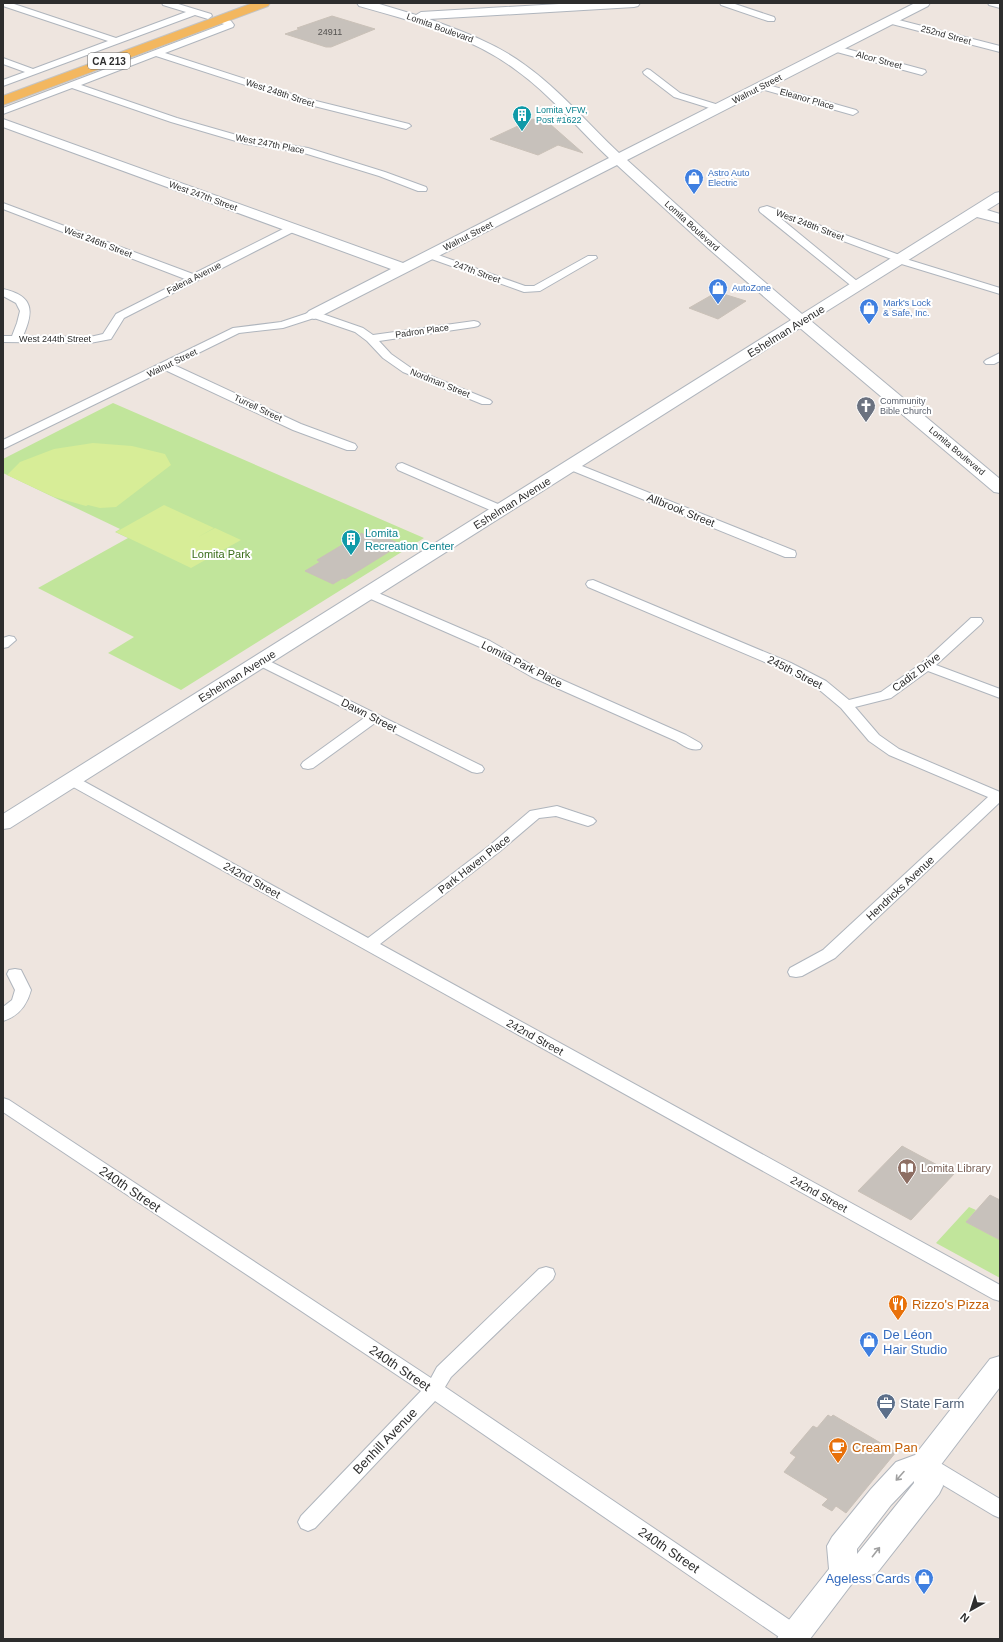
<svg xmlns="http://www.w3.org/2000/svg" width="1003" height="1642" font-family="Arial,sans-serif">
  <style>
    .green { fill: #c1e59b }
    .pitch { fill: #d7ed97 }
    .building { fill: #c7c1bb; stroke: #cac1b8 }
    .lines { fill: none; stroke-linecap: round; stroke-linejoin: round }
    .street-casing { stroke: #afb5bd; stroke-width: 2 }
    .secondary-casing { stroke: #afb5bd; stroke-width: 2 }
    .primary-casing { stroke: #c4c4c4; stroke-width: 2 }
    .street { fill: #fff; fill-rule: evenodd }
    .secondary { fill: #fff; fill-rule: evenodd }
    .primary { fill: #f3b75f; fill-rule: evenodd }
    .oneway { stroke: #a0a0a0 }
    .labels { text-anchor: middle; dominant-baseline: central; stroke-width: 4; stroke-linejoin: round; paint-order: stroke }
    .far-street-label { font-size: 9px; fill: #2d2d2d; stroke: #fff }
    .number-label { font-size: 9px; fill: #545250 }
    .far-culture-label { font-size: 9px; fill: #0d838f; stroke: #fff; text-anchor: start }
    .far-shop-label { font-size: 9px; fill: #366cbe; stroke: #fff; text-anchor: start }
    .far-worship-label { font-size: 9px; fill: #5b616d; stroke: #fff; text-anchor: start }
    .shield { fill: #fff; stroke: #6c6c6c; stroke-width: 1 }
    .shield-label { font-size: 10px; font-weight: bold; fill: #2d2d2d }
    .street-label { font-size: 11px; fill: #2d2d2d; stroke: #fff }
    .culture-label { font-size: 11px; fill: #0d838f; stroke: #fff; text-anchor: start }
    .park-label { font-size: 11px; fill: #396d1a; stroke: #fff }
    .education-label { font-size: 11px; fill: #785e54; stroke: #fff; text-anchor: start }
    .near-street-label { font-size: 13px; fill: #2d2d2d; stroke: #fff }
    .near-food-label { font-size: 13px; fill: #c56008; stroke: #fff; text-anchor: start }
    .near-shop-label { font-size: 13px; fill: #366cbe; stroke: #fff; text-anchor: start }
    .near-service-label { font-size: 13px; fill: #4e5e75; stroke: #fff; text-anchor: start }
  </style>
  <rect width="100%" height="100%" fill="#eee5df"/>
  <g class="green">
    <polygon points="113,403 424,538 181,690 108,653 134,637 38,588 128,538 115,532 120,529 3,473 3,459"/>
    <polygon points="969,1207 976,1210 966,1222 998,1239 1000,1238 1000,1278 936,1243"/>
  </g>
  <g class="pitch">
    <polygon points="93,443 132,446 165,454 171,465 116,507 100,508 88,505 86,506 54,497 7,475 20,462 54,449"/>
    <polygon points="164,505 214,528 198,537 215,528 241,540 191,568 116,532"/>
  </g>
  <g class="building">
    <polygon points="332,16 375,29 331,47 326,47 285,34 300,29 297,28"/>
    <polygon points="533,119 550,124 583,153 558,145 538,155 490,139"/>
    <polygon points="717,292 746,301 718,319 689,308"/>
    <polygon points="371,531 398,543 392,547 395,548 366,566 345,579 343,578 333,584 305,571 320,562 317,560 362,533 364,535"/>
    <polygon points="902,1146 954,1174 911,1220 858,1191"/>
    <polygon points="990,1195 1000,1200 1000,1240 966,1222"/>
    <polygon points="828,1415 831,1417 833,1415 896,1452 846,1513 836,1506 832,1511 822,1505 828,1499 784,1472 796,1457 790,1453 813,1426 817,1428"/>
  </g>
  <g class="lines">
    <defs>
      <g id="street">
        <polygon points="3,3 11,3 116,38 186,12 163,5 162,3 175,3 211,14 212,16 208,19 195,15 3,86 3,80 25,72 3,64 3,58 33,69 108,41 3,6"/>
        <polygon points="720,3 732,3 774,17 775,19 774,21 768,21 721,5"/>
        <polygon points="988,3 1000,3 1000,8 989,5"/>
        <polygon points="219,17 231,21 234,25 233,27 165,53 304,98 409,124 411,126 406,129 298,102 156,56 81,85 177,118 247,138 308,148 385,172 426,187 427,189 426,191 418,191 379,176 304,153 246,144 171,122 72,88 3,114 3,108 224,24 215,20"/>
        <polygon points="891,18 1000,46 1000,52 888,23 887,21"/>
        <polygon points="836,46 925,70 926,72 922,75 833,51 832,49 833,47"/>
        <polygon points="647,69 650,70 680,93 722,106 724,108 719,111 674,97 644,74 643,72"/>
        <polygon points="761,83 856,110 858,112 853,115 758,88 756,86 758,84"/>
        <path d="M3,203L193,274L287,227H295L296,229L295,231L124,318L111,339L90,343L3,342V336H12L17,323L20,311L16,303L3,296V289C34,296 34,311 23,336L90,337L103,334L116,314L185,279L3,209Z"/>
        <polygon points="767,206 905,257 906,259 1000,288 1000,294 895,262 894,260 779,217 863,286 858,289 854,288 760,212 759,210 760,208"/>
        <polygon points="430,252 525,286 534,286 588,256 596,256 597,258 540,291 524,292 426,257 425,255"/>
        <polygon points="314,311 363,328 373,335 474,321 478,322 480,324 478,326 474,327 379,341 391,354 411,368 490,400 492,402 490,404 482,404 403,372 383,358 367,341 355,332 314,318 283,328 239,333 174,365 301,424 355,444 357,447 355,450 347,450 293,430 165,370 3,449 3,440 233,328 281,322"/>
        <polygon points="1000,353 1000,361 994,364 986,364 984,362 986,360"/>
        <polygon points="572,462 795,551 796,554 795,557 785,557 568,469 566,466 568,463"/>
        <polygon points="402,463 505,507 507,510 505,513 497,513 398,470 396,467 398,464"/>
        <polygon points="593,580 791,663 826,681 849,700 881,692 922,663 971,618 981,618 983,621 981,624 936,665 1000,689 1000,698 928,671 891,698 855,707 879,735 899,749 1000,792 1000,802 835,958 802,976 796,977 790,976 788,972 790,968 823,950 988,797 889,755 869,741 841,708 816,687 781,669 588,587 586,584 588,581"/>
        <path d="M369,589L490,641L542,671L686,735L700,743L702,746L700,749C691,751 684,746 676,741L532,677L480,647L364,596L362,593L364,590Z"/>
        <polygon points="9,636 14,637 16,640 8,647 3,648 3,638"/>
        <polygon points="261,657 482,766 484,769 482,772 477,773 472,772 375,723 313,768 308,769 303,768 301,765 303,762 364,718 256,664 254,661 256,658"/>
        <polygon points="71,776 76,777 368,938 489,846 530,811 557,806 593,818 596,821 593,824 588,826 556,816 539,818 499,852 380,944 1000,1285 1000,1301 993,1299 66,783 64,780 66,777"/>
        <path d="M15,969L21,970L31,990C27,1005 19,1016 3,1021V1007L12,1000L15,990L7,974L9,970Z"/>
        <polygon points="3,1098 9,1100 431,1378 437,1367 539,1269 546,1267 553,1269 555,1274 553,1279 451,1377 445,1387 803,1629 806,1636 804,1639 782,1639 435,1401 315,1528 308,1531 301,1528 298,1522 301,1516 421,1391 3,1112"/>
        <polygon points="925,1456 932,1458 1000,1499 1000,1518 993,1515 918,1470 915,1464 918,1458"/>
      </g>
      <g id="secondary">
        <path d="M357,3H376L416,15L421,12L576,3H640L638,6L634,7L429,19C462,31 497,44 525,65C560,90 588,124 619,153L915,3H930L928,6L627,160L719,243L802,314L995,193L1000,192V202L987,210L1000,214V223L977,217L811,321L1000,479V493L994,492L800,328L10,828L3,829V814L791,320L709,249L617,165L319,317L314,319L309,317L306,314L309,311L391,269L3,127V119L403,263L609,158C578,129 551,95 516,70C471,36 412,21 359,6Z"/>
        <path d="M1000,1356V1387L940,1466L943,1486L939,1494L877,1573L854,1581L810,1639H777L781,1630L829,1569L827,1546L832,1537L871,1489L896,1462L915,1455L990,1359ZM914,1481V1483L857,1554V1549L891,1505Z"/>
      </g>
      <polygon id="primary" points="253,3 270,3 268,6 3,105 3,96"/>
    </defs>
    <use href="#street" class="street-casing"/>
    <use href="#secondary" class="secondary-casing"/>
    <use href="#primary" class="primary-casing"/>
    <use href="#street" class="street"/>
    <use href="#secondary" class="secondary"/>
    <use href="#primary" class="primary"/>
  </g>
  <defs><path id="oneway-shaft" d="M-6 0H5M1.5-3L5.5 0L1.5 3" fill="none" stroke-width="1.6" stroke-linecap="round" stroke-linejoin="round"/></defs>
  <g class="oneway">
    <use href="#oneway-shaft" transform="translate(900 1476) rotate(132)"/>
    <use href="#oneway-shaft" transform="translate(876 1552) rotate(-52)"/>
  </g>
  <defs>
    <symbol id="building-pin" viewBox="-11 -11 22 30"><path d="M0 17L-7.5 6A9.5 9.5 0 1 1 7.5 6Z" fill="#0f9aa8" stroke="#fff"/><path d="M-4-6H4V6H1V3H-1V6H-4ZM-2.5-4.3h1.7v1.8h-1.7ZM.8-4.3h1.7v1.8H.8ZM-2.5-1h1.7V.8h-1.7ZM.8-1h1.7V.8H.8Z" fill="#fff"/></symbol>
    <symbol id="shop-pin" viewBox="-11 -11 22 30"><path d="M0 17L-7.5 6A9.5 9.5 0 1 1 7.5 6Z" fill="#3f7fe0" stroke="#fff"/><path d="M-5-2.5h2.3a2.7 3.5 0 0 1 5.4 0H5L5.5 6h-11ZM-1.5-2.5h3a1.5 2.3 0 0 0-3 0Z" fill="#fff"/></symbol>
    <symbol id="church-pin" viewBox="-11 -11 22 30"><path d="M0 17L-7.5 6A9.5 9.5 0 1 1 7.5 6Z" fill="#6b7280" stroke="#fff"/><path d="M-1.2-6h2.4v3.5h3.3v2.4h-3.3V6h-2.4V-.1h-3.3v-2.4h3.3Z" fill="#fff"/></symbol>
    <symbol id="library-pin" viewBox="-11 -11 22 30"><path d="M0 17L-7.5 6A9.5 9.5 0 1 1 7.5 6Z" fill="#8d6e63" stroke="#fff"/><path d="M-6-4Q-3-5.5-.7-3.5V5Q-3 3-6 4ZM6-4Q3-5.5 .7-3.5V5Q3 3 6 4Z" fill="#fff"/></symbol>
    <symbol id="restaurant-pin" viewBox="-11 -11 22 30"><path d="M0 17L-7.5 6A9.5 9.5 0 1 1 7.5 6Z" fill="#e8710a" stroke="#fff"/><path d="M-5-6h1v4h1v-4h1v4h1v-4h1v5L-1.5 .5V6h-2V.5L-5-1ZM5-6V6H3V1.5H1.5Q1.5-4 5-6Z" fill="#fff"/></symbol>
    <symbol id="office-pin" viewBox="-11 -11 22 30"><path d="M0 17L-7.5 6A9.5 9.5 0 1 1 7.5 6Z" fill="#5c6f8a" stroke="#fff"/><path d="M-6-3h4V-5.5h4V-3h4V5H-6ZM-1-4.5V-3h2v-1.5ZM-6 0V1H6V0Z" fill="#fff"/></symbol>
    <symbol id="cafe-pin" viewBox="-11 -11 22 30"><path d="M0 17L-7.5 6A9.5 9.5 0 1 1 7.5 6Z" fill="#e8710a" stroke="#fff"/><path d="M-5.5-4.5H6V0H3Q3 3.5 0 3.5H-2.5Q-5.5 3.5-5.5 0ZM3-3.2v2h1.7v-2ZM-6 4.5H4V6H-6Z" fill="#fff"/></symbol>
  </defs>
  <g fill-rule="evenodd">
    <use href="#building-pin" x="511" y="104" width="22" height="30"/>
    <use href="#shop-pin" x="683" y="167" width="22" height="30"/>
    <use href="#shop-pin" x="707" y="277" width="22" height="30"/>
    <use href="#shop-pin" x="858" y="297" width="22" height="30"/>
    <use href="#church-pin" x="855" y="395" width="22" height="30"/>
    <use href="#building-pin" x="340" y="528" width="22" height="30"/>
    <use href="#library-pin" x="896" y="1157" width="22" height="30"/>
    <use href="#restaurant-pin" x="887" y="1293" width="22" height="30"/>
    <use href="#shop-pin" x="858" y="1330" width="22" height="30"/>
    <use href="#office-pin" x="875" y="1392" width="22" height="30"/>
    <use href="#cafe-pin" x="827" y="1436" width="22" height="30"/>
    <use href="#shop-pin" x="913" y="1567" width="22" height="30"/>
  </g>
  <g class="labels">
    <g class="far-street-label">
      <text transform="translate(440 28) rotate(20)">Lomita Boulevard</text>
      <text transform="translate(946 35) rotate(15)">252nd Street</text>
      <text transform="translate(879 60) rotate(15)">Alcor Street</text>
      <text transform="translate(757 89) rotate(-27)">Walnut Street</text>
      <text transform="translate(280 93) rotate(18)">West 248th Street</text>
      <text transform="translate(807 99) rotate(16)">Eleanor Place</text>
      <text transform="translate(270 144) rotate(11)">West 247th Place</text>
      <text transform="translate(203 196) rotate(20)">West 247th Street</text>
      <text transform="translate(810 225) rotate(21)">West 248th Street</text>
      <text transform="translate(692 226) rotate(42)">Lomita Boulevard</text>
      <text transform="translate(468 236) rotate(-27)">Walnut Street</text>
      <text transform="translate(98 242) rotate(21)">West 246th Street</text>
      <text transform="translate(477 272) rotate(20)">247th Street</text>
      <text transform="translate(194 278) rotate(-27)">Falena Avenue</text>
      <text transform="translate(422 331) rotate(-8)">Padron Place</text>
      <text x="55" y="339">West 244th Street</text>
      <text transform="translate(172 363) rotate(-26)">Walnut Street</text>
      <text transform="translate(440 383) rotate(22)">Nordman Street</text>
      <text transform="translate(258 408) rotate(25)">Turrell Street</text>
      <text transform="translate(957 451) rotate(40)">Lomita Boulevard</text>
    </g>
    <g class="number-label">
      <text x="330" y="32">24911</text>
    </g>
    <g class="far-culture-label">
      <text x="536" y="110">Lomita VFW,<tspan x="536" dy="10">Post #1622</tspan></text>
    </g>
    <g class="far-shop-label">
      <text x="708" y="173">Astro Auto<tspan x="708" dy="10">Electric</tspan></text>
      <text x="732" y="288">AutoZone</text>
      <text x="883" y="303">Mark's Lock<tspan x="883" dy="10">&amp; Safe, Inc.</tspan></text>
    </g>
    <g class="far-worship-label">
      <text x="880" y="401">Community<tspan x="880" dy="10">Bible Church</tspan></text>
    </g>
    <rect class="shield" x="88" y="53" width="42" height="16" rx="3"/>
    <g class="shield-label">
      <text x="109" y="61">CA 213</text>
    </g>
    <g class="street-label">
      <text transform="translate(786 331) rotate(-32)">Eshelman Avenue</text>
      <text transform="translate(512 503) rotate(-32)">Eshelman Avenue</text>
      <text transform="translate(681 510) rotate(22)">Allbrook Street</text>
      <text transform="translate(522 664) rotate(27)">Lomita Park Place</text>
      <text transform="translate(795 672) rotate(27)">245th Street</text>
      <text transform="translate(916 672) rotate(-37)">Cadiz Drive</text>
      <text transform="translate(237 676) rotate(-32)">Eshelman Avenue</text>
      <text transform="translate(369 715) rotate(27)">Dawn Street</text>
      <text transform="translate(474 864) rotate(-38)">Park Haven Place</text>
      <text transform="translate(252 880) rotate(29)">242nd Street</text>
      <text transform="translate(900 888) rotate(-43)">Hendricks Avenue</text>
      <text transform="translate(535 1037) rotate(29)">242nd Street</text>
      <text transform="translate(819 1194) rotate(29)">242nd Street</text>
    </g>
    <g class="culture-label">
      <text x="365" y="533">Lomita<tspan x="365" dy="13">Recreation Center</tspan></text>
    </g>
    <g class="park-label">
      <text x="221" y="554">Lomita Park</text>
    </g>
    <g class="education-label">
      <text x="921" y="1168">Lomita Library</text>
    </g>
    <g class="near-street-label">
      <text transform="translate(130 1189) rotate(34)">240th Street</text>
      <text transform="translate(400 1368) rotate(34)">240th Street</text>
      <text transform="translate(385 1441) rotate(-46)">Benhill Avenue</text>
      <text transform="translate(669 1550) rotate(34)">240th Street</text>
    </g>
    <g class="near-food-label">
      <text x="912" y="1304">Rizzo's Pizza</text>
      <text x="852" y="1447">Cream Pan</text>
    </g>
    <g class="near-shop-label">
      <text x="883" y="1334">De Léon<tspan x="883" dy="15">Hair Studio</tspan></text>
      <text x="910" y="1578" text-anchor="end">Ageless Cards</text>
    </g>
    <g class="near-service-label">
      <text x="900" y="1403">State Farm</text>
    </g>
  </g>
  <rect width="1003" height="1642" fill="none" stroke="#2d2d2d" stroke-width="8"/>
  <g transform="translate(971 1610) rotate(219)" stroke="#ffffff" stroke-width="3" paint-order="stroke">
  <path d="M0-3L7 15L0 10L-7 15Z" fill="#2d2d2d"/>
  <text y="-6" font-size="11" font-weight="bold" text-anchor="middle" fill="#2d2d2d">N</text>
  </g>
</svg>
